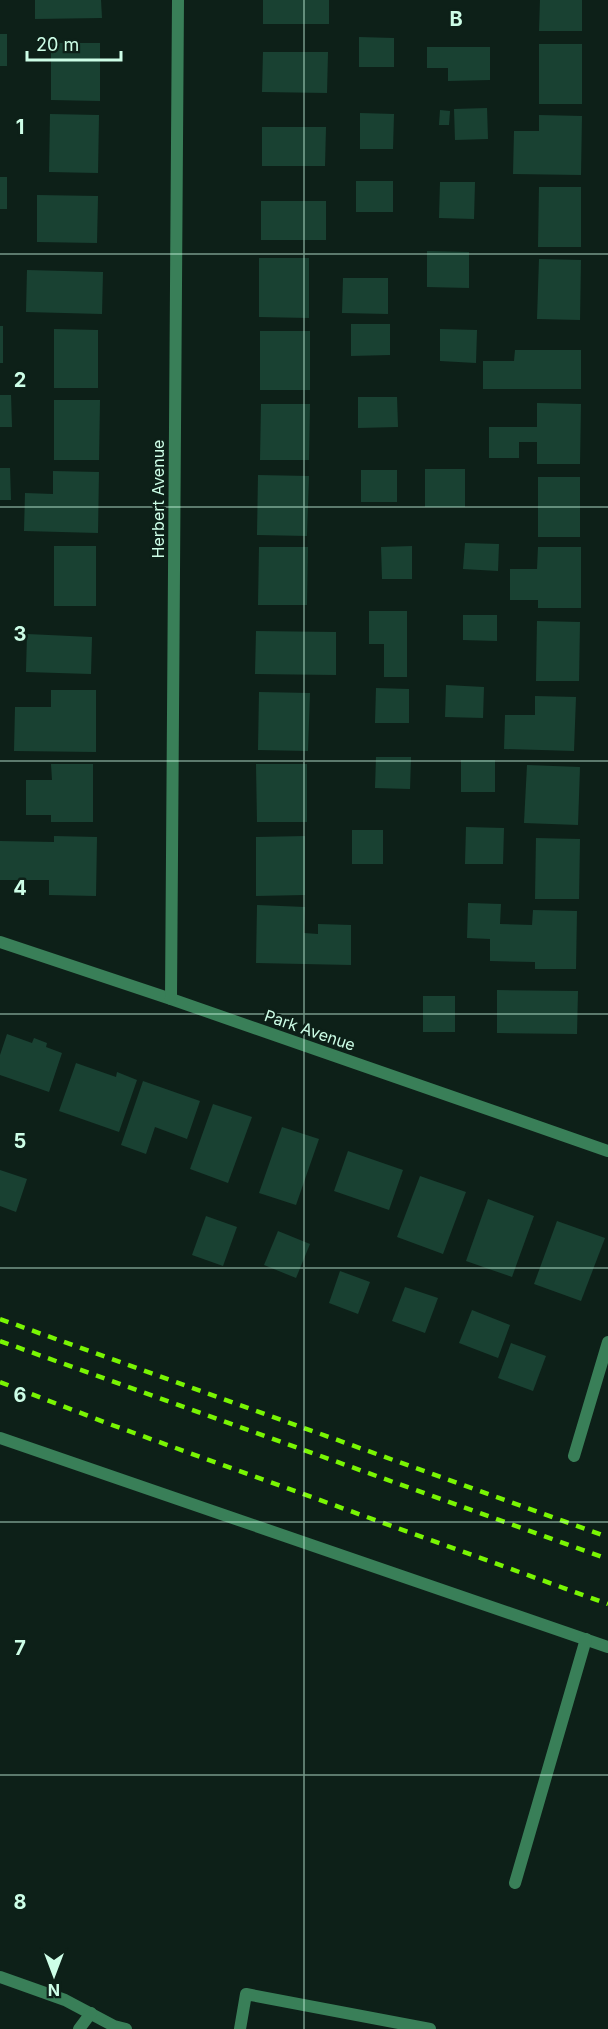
<svg xmlns="http://www.w3.org/2000/svg" width="608" height="2029" font-family="Inter,sans-serif">
  <style>
    .building { fill: #194132 }
    .lines { fill: none; stroke-linecap: round; stroke-linejoin: round }
    .service { stroke: #397f58; stroke-width: 12 }
    .minor { stroke: #397f58; stroke-width: 12 }
    .rail { stroke: #79f503; stroke-width: 4.5; stroke-dasharray: 9 8; stroke-linecap: butt }
    .grid { fill: none; stroke: #cdfee7; stroke-width: 1.5; stroke-opacity: 0.55 }
    .labels { text-anchor: middle; dominant-baseline: central; stroke-width: 5; stroke-linejoin: round; paint-order: stroke }
    .street-label { font-size: 16px; fill: #cdfee7; stroke: #0d2018 }
    .grid-label { font-size: 20px; text-anchor: middle; font-weight: bold; fill: #cdfee7; stroke: #0d2018; stroke-width: 5; stroke-linejoin: round; paint-order: stroke }
  </style>
  <rect width="100%" height="100%" fill="#0d2018"/>
  <g class="building">
    <polygon points="35,0 101,0 102,18 35,19"/>
    <rect x="263" y="0" width="66" height="24"/>
    <polygon points="540,0 582,0 582,31 539,31"/>
    <rect x="0" y="34" width="7" height="32"/>
    <polygon points="359,37 394,38 394,67 359,67"/>
    <polygon points="51,43 100,43 100,101 51,100"/>
    <rect x="539" y="44" width="43" height="60"/>
    <polygon points="427,47 490,47 490,80 448,81 448,68 427,68"/>
    <polygon points="263,52 328,52 327,93 262,92"/>
    <polygon points="487,108 488,139 455,140 454,109"/>
    <polygon points="440,110 450,111 449,125 439,125"/>
    <polygon points="360,113 394,114 393,149 360,149"/>
    <polygon points="50,114 99,115 98,173 49,172"/>
    <polygon points="539,115 582,116 581,175 513,174 514,131 539,131"/>
    <polygon points="262,127 326,127 325,166 262,166"/>
    <rect x="0" y="177" width="7" height="32"/>
    <rect x="356" y="181" width="37" height="31"/>
    <polygon points="440,182 475,182 474,219 439,218"/>
    <polygon points="539,187 581,187 581,247 538,247"/>
    <polygon points="37,195 98,196 97,243 37,242"/>
    <rect x="261" y="201" width="65" height="39"/>
    <polygon points="427,251 469,252 469,288 427,287"/>
    <polygon points="259,258 309,258 309,318 259,317"/>
    <polygon points="539,259 581,260 580,320 537,319"/>
    <polygon points="27,270 103,272 102,314 26,312"/>
    <polygon points="343,278 388,278 388,314 342,313"/>
    <polygon points="351,324 390,324 390,355 351,356"/>
    <rect x="0" y="326" width="3" height="37"/>
    <polygon points="54,329 98,330 98,388 54,388"/>
    <polygon points="440,329 477,330 476,363 440,361"/>
    <rect x="260" y="331" width="50" height="59"/>
    <polygon points="515,350 581,350 581,389 483,389 483,361 514,361"/>
    <polygon points="0,395 11,395 12,427 0,427"/>
    <polygon points="358,397 397,397 398,427 358,428"/>
    <polygon points="54,400 100,400 99,460 54,460"/>
    <polygon points="537,403 581,404 580,464 537,464 537,442 519,442 519,458 489,458 489,427 537,427"/>
    <polygon points="261,404 310,404 309,460 260,460"/>
    <polygon points="0,468 10,468 11,500 0,500"/>
    <rect x="425" y="469" width="40" height="38"/>
    <rect x="361" y="470" width="36" height="32"/>
    <polygon points="53,471 99,472 98,533 24,531 25,493 53,494"/>
    <polygon points="258,475 309,476 307,536 257,535"/>
    <rect x="538" y="477" width="42" height="60"/>
    <polygon points="465,543 499,544 498,571 463,569"/>
    <rect x="54" y="546" width="42" height="60"/>
    <polygon points="412,546 412,579 382,579 381,547"/>
    <polygon points="259,547 308,547 307,605 258,605"/>
    <polygon points="538,547 581,547 581,608 538,608 538,600 510,600 510,569 537,569"/>
    <polygon points="369,611 407,611 407,677 384,677 384,644 369,644"/>
    <polygon points="463,615 497,615 497,641 463,640"/>
    <polygon points="537,621 580,622 579,681 536,681"/>
    <polygon points="256,631 336,632 336,675 255,674"/>
    <polygon points="27,634 92,637 91,674 26,672"/>
    <polygon points="446,685 484,687 483,718 445,717"/>
    <polygon points="376,688 409,689 409,723 375,723"/>
    <polygon points="51,690 96,690 96,752 14,751 15,707 51,707"/>
    <polygon points="259,692 310,693 308,751 258,750"/>
    <polygon points="535,696 576,697 574,751 504,749 505,715 535,715"/>
    <polygon points="376,757 411,757 410,789 375,788"/>
    <rect x="461" y="760" width="34" height="32"/>
    <polygon points="51,764 93,764 93,822 51,822 51,815 26,815 26,780 52,780"/>
    <polygon points="256,764 307,764 307,822 257,822"/>
    <polygon points="527,765 580,767 578,825 524,823"/>
    <polygon points="466,827 504,828 503,864 465,864"/>
    <rect x="352" y="830" width="31" height="34"/>
    <polygon points="54,836 97,837 96,896 49,895 49,880 0,880 0,841 54,842"/>
    <polygon points="305,836 305,895 256,896 256,837"/>
    <polygon points="536,838 580,839 579,899 535,899"/>
    <polygon points="468,903 501,904 500,924 532,925 533,910 577,911 576,969 535,969 535,962 490,961 490,939 467,938"/>
    <polygon points="257,905 305,907 304,933 318,934 318,924 351,925 351,965 256,963"/>
    <polygon points="497,990 578,991 577,1034 497,1033"/>
    <rect x="423" y="996" width="32" height="36"/>
    <polygon points="7,1034 32,1043 34,1038 47,1043 46,1047 62,1053 49,1092 0,1075 0,1055"/>
    <polygon points="76,1063 116,1077 117,1072 137,1080 119,1132 59,1111"/>
    <polygon points="143,1081 200,1101 187,1139 155,1127 146,1154 121,1145"/>
    <polygon points="213,1104 252,1117 228,1183 190,1169"/>
    <polygon points="282,1127 319,1139 296,1205 259,1193"/>
    <polygon points="348,1151 403,1170 389,1210 334,1191"/>
    <polygon points="0,1170 27,1179 16,1212 0,1206"/>
    <polygon points="420,1176 466,1192 443,1254 397,1237"/>
    <polygon points="488,1199 534,1216 512,1277 466,1261"/>
    <polygon points="206,1216 237,1227 223,1266 192,1255"/>
    <polygon points="557,1221 605,1238 581,1301 534,1284"/>
    <polygon points="278,1231 310,1244 296,1278 264,1265"/>
    <polygon points="340,1271 370,1282 358,1314 329,1303"/>
    <polygon points="405,1287 438,1298 425,1333 392,1321"/>
    <polygon points="472,1310 510,1325 498,1358 459,1343"/>
    <polygon points="511,1343 546,1356 533,1391 498,1378"/>
  </g>
  <g class="lines">
    <g class="service">
      <polyline points="0,1438 608,1647"/>
      <polyline points="515,1883 586,1639"/>
      <polyline points="0,1977 65,2000 114,2026 126,2029"/>
      <polyline points="79,2029 91,2013"/>
      <polyline points="240,2029 246,1994 430,2029"/>
    </g>
    <g class="minor">
      <polyline points="0,942 171,999 608,1151"/>
      <polyline points="171,999 178,0"/>
      <polyline points="574,1456 608,1342"/>
    </g>
    <g class="rail">
      <polyline points="0,1319 608,1537"/>
      <polyline points="0,1341 608,1559"/>
      <polyline points="0,1382 112,1425 608,1604"/>
    </g>
  </g>
  <path class="grid" d="M304,0V2029M0,254H608M0,507H608M0,761H608M0,1014H608M0,1268H608M0,1522H608M0,1775H608"/>
  <g class="labels">
    <g class="street-label">
      <text transform="translate(158 499) rotate(-90)">Herbert Avenue</text>
      <text transform="translate(310 1030) rotate(19)">Park Avenue</text>
    </g>
  </g>
  <g class="grid-label">
    <text x="456" y="26">B</text>
    <text x="20" y="134">1</text>
    <text x="20" y="387">2</text>
    <text x="20" y="641">3</text>
    <text x="20" y="895">4</text>
    <text x="20" y="1148">5</text>
    <text x="20" y="1402">6</text>
    <text x="20" y="1655">7</text>
    <text x="20" y="1909">8</text>
  </g>
  <g transform="translate(54 1975) rotate(180)" stroke="#0d2018" stroke-width="4.5" paint-order="stroke">
  <path d="M0-4.5L10 22L0 15L-10 22Z" fill="#cdfee7"/>
  <text y="-9" font-size="16" font-weight="bold" text-anchor="middle" fill="#cdfee7">N</text>
  </g>
  <path d="M27 51v9h94v-9" fill="none" stroke="#cdfee7" stroke-width="3"/>
  <text x="36" y="51" font-size="18" fill="#cdfee7" stroke="#0d2018" stroke-width="4.5" paint-order="stroke">20 m</text>
</svg>
